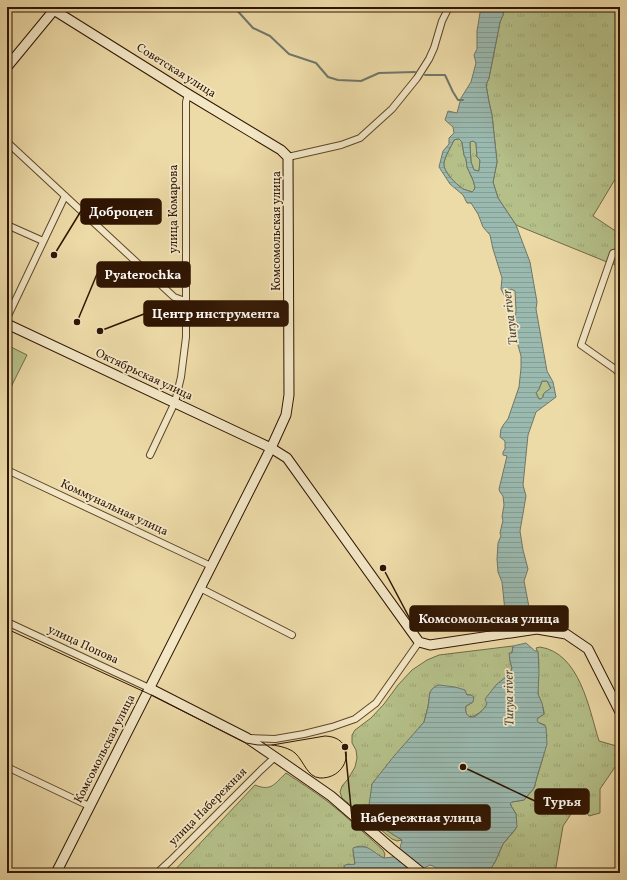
<svg xmlns="http://www.w3.org/2000/svg" width="627" height="880" font-family="Vollkorn,serif">
  <style>
    .grass { fill: url(#grass-tufts); stroke: #726a46 }
    .pitch { fill: #b5c089; stroke: #726a46 }
    .water { fill: url(#water-rules); stroke: #6f776a; fill-rule: evenodd }
    .lines { fill: none; stroke-linecap: round; stroke-linejoin: round }
    .stream { stroke: #6f776a; stroke-width: 2 }
    .street-casing { stroke: #5e462b; stroke-width: 8 }
    .secondary-casing { stroke: #2f1502; stroke-width: 11 }
    .street { stroke: #f3e7c6; stroke-width: 6 }
    .secondary { stroke: #f3e7c6; stroke-width: 9 }
    .tram { stroke: #2f1502; stroke-width: 1 }
    .labels { text-anchor: middle; dominant-baseline: central; stroke-width: 3.5; stroke-linejoin: round; paint-order: stroke }
    .street-label { font-size: 12px; fill: #2f1502; stroke: #f3e7c6 }
    .water-label { font-size: 13px; font-style: italic; fill: #544e3f; stroke: #f3e7c6 }
    .leader { fill: none; stroke: #2f1502; stroke-width: 1.5 }
    .callout-dot { fill: #2f1502; stroke: #f3e7c6; stroke-width: 1.5 }
    .callout { fill: #2f1502; stroke: #2f1502; stroke-width: 1.5 }
    .callout-label { font-size: 13px; text-anchor: middle; font-weight: bold; fill: #fff }
  </style>
  <defs>
    <pattern id="grass-tufts" width="24" height="20" patternUnits="userSpaceOnUse"><rect width="24" height="20" fill="#b5c089"/><path d="M3 7l-1-3M5 7V3M7 7l1-3M15 17l-1-3M17 17v-4M19 17l1-3" fill="none" stroke="#9ca475"/></pattern>
    <pattern id="water-rules" width="6" height="5" patternUnits="userSpaceOnUse"><rect width="6" height="5" fill="#9ab9af"/><path d="M0 2.5h6" fill="none" stroke="#859e95"/></pattern>
  </defs>
  <rect width="100%" height="100%" fill="#ecdaa7"/>
  <filter id="stains"><feTurbulence type="fractalNoise" baseFrequency=".005" numOctaves="4"/><feColorMatrix values="0 0 0 0 .2 0 0 0 0 .09 0 0 0 0 .02 0 0 0 .5 -.17"/></filter>
  <radialGradient id="worn" r=".72"><stop offset=".6" stop-color="#630" stop-opacity="0"/><stop offset="1" stop-color="#630" stop-opacity=".3"/></radialGradient>
  <g class="grass">
    <polygon points="504,7 616,7 620,10 620,171 593,216 620,234 620,266 607,262 516,225 498,198 493,182 497,162 492,115 489,102 486,85 489,78 500,22 503,15"/>
    <path d="M457,139H459L462,142L464,155L466,159L467,167L473,180L475,187L474,190L472,192C469,191 466,190 463,189C456,184 442,171 444,162C446,154 451,147 454,140Z"/>
    <polygon points="473,141 476,143 477,157 480,160 479,171 474,170 471,162 470,145 470,142"/>
    <polygon points="542,381 547,381 551,389 549,390 541,399 539,399 536,393 539,389"/>
    <path d="M513,646L512,653H510V661L512,668L511,671L508,676L496,685L487,703L488,704C482,713 463,726 466,706L473,702L471,695H467L465,693L430,692L428,707L424,722L372,784L371,797L383,826L386,830L402,840L397,841L392,839L342,798L340,792L342,786L348,779L355,767L357,758L356,750L352,743V735L355,730L371,718L384,704L398,685L412,670L427,660L439,655Z"/>
    <path d="M540,647C580,653 589,709 599,741L620,747V767H615L600,789V813L589,816L583,808L573,811L563,826L556,867L553,873H486L494,864L503,844L515,830L516,814L510,804L512,802L524,800L534,788L537,777L543,757L545,725L537,722L536,720L538,718L544,714C544,706 539,700 538,693C536,681 542,658 536,648Z"/>
    <path d="M286,773C300,782 313,791 327,801C346,816 364,833 383,850L385,854L384,858L353,850L355,864L353,865L348,864L344,867L346,873H172L255,785C272,792 275,783 286,773Z"/>
  </g>
  <polygon class="pitch" points="7,345 27,355 9,391 7,391"/>
  <g class="water">
    <path d="M481,7H504L503,15L500,22L489,78L486,85L489,102L492,115L497,162L493,182L498,198L516,225L530,262L537,302L536,309L547,371L553,382L556,397L536,412L528,435L523,485L526,496L520,531L523,550L528,569L524,581L529,607L505,611L502,582L498,572L497,559L498,543L501,536L500,533L503,520L502,517L504,505L503,496L500,492L499,489L507,456L503,455V452L505,449V441L500,437L501,429L504,424L508,419L519,387L521,368V356L514,331L516,310L515,291L511,289L509,294L508,299H506L501,289L502,278L493,249L490,235L483,227L478,214L471,203H467L463,195L450,184L439,167L443,151L449,144V138L454,133L453,127L445,120L448,111L457,113L461,98L471,82L476,63L474,55L477,49V31ZM457,139H459L462,142L464,155L466,159L467,167L473,180L475,187L474,190L472,192C469,191 466,190 463,189C456,184 442,171 444,162C446,154 451,147 454,140ZM473,141L476,143L477,157L480,160L479,171L474,170L471,162L470,145V142ZM542,381H547L551,388L544,393L543,397L541,399H539L536,393L539,389Z"/>
    <path d="M526,643L535,651H538L539,672L538,694L542,703L544,714L538,718L537,720C538,724 544,724 546,727L547,744L537,777L534,788L524,800L512,802L510,804L516,814L517,827L503,844L496,860L492,867L486,873H443L433,866L430,865L426,867L420,873H346L344,867L345,865C349,864 352,865 355,864L353,850V848C367,842 373,853 384,858L393,857L400,848L402,840L386,830L368,812L372,784L394,756L424,722L428,707L430,692L432,689L436,686L439,685L455,687L465,690L467,695H471L474,697L473,702L466,706C464,712 468,720 476,716C480,713 485,708 487,704L485,699L496,685L507,676L511,671L512,668L510,661L509,653H512L513,646Z"/>
  </g>
  <g class="lines">
    <g class="stream">
      <polyline points="234,7 253,28 270,36 289,54 316,63 328,77 338,80 361,81 379,73 415,72"/>
      <polyline points="425,75 445,75 453,92 458,100 463,100"/>
    </g>
    <defs>
      <g id="street">
        <polyline points="7,142 174,297 185,301"/>
        <polyline points="288,157 341,145 360,138 392,109 417,78 429,59 434,48 442,21 449,7"/>
        <polyline points="7,225 43,241"/>
        <polyline points="620,252 613,253 581,345 615,369 620,374"/>
        <polyline points="7,318 65,196"/>
        <polyline points="150,455 175,402 181,377 186,337 186,102 188,94"/>
        <polyline points="7,470 211,566"/>
        <polyline points="200,588 292,635"/>
        <polyline points="7,622 149,688"/>
        <polyline points="248,738 275,739 304,734 332,727 355,719 376,703 419,642"/>
        <polyline points="7,767 89,806"/>
        <polyline points="157,873 170,861 261,770 275,757"/>
      </g>
      <g id="secondary">
        <polyline points="49,7 188,94 281,150 288,157 289,395 286,415 271,448 56,873"/>
        <polyline points="7,67 54,10"/>
        <polyline points="7,324 271,448 287,458 419,642 430,645 537,629 566,634 588,649 620,712"/>
        <polyline points="149,688 247,738 275,757 331,796 391,848 422,873"/>
      </g>
    </defs>
    <use href="#street" class="street-casing"/>
    <use href="#secondary" class="secondary-casing"/>
    <use href="#street" class="street"/>
    <use href="#secondary" class="secondary"/>
    <path class="tram" d="M7,629L147,693L246,743L258,745H272L325,736C358,737 350,779 320,778C307,777 304,761 295,753C289,748 280,746 272,745"/>
  </g>
  <g class="labels">
    <g class="street-label">
      <text transform="translate(176 71) rotate(32)">Советская улица</text>
      <text transform="translate(174 209) rotate(-90)">улица Комарова</text>
      <text transform="translate(277 231) rotate(-90)">Комсомольская улица</text>
      <text transform="translate(144 375) rotate(25)">Октябрьская улица</text>
      <text transform="translate(114 508) rotate(25)">Коммунальная улица</text>
      <text transform="translate(83 645) rotate(25)">улица Попова</text>
      <text transform="translate(105 749) rotate(-63)">Комсомольская улица</text>
      <text transform="translate(208 807) rotate(-45)">улица Набережная</text>
    </g>
    <g class="water-label">
      <text transform="translate(511 317) rotate(-97)">Turya river</text>
      <text transform="translate(510 698) rotate(-91)">Turya river</text>
    </g>
  </g>
  <path class="leader" d="M54 255L81 211M77 322L97 274M100 331L144 314M383 568L410 619M463 767L535 801M345 747L352 818"/>
  <g class="callout-dot">
    <circle cx="54" cy="255" r="4"/>
    <circle cx="77" cy="322" r="4"/>
    <circle cx="100" cy="331" r="4"/>
    <circle cx="383" cy="568" r="4"/>
    <circle cx="463" cy="767" r="4"/>
    <circle cx="345" cy="747" r="4"/>
  </g>
  <g class="callout">
    <rect x="81" y="199" width="80" height="25" rx="4"/>
    <rect x="97" y="262" width="93" height="25" rx="4"/>
    <rect x="144" y="301" width="144" height="25" rx="4"/>
    <rect x="410" y="606" width="158" height="25" rx="4"/>
    <rect x="535" y="789" width="54" height="25" rx="4"/>
    <rect x="352" y="805" width="138" height="25" rx="4"/>
  </g>
  <g class="callout-label">
    <text x="121" y="216">Доброцен</text>
    <text x="143" y="279">Pyaterochka</text>
    <text x="216" y="318">Центр инструмента</text>
    <text x="489" y="623">Комсомольская улица</text>
    <text x="562" y="806">Турья</text>
    <text x="421" y="822">Набережная улица</text>
  </g>
  <rect width="627" height="880" fill="none" stroke="#ecdaa7" stroke-width="24"/>
  <rect x="8" y="8" width="611" height="864" fill="none" stroke="#2f1502" stroke-width="2"/>
  <rect x="12" y="12" width="603" height="856" fill="none" stroke="#2f1502"/>
  <rect width="100%" height="100%" filter="url(#stains)"/>
  <rect width="100%" height="100%" fill="url(#worn)"/>
</svg>
